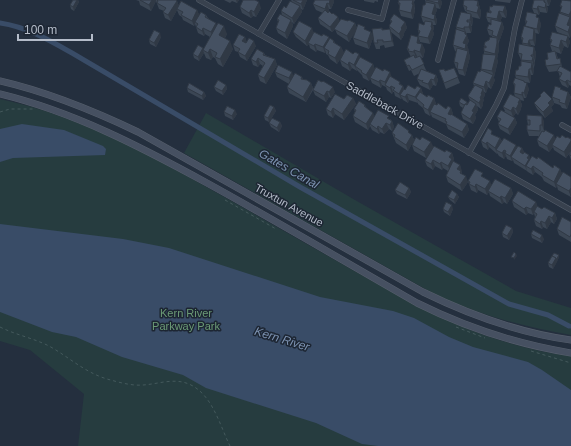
<svg xmlns="http://www.w3.org/2000/svg" width="571" height="446" font-family="Helvetica,sans-serif">
  <style>
    .green { fill: #263c3f }
    .water { fill: #394c67 }
    .lines { fill: none; stroke-linecap: round; stroke-linejoin: round }
    .stream { stroke: #394c67; stroke-width: 1.5 }
    .canal { stroke: #394c67; stroke-width: 5 }
    .minor-casing { stroke: #565f6c; stroke-width: 5.5 }
    .secondary-casing { stroke: #565f6c; stroke-width: 7 }
    .path { stroke: #44595c; stroke-width: 1; stroke-dasharray: 3 3; stroke-linecap: butt }
    .minor { stroke: #38414e; stroke-width: 4.5 }
    .secondary { stroke: #465061; stroke-width: 6 }
    .wall { fill: #3b4654 }
    .shaded-wall { fill: #303945 }
    .building { fill: #455162; stroke: #303945 }
    .labels { text-anchor: middle; dominant-baseline: central; stroke-width: 3; stroke-linejoin: round; paint-order: stroke }
    .street-label { font-size: 11px; fill: #b4bcc9; stroke: #1d2633 }
    .park-label { font-size: 11px; fill: #6b9a76; stroke: #1d2633 }
    .water-label { font-size: 12px; font-style: italic; fill: #7c92b1; stroke: #1d2633 }
  </style>
  <rect width="100%" height="100%" fill="#242f3e"/>
  <g class="green">
    <path d="M0,99C85,117 159,160 235,203C294,237 354,271 414,304C463,330 516,349 571,356V445L462,446H78L84,394L30,350L0,341Z"/>
    <path d="M206,113L355,200L516,291L571,308V335C524,327 480,315 436,295L184,153Z"/>
  </g>
  <g class="water">
    <polygon points="22,124 64,130 103,146 106,149 105,155 13,158 0,162 0,129"/>
    <polygon points="0,224 123,239 169,248 320,297 393,311 414,318 449,337 473,347 528,362 542,370 571,390 571,446 378,446 362,444 316,423 206,388 183,375 122,357 76,337 52,332 0,312"/>
  </g>
  <g class="lines">
    <polyline class="stream" points="569,326 571,328"/>
    <path class="canal" d="M0,23C27,27 49,40 72,53L300,187L509,304L548,315L569,326"/>
    <defs>
      <g id="minor">
        <polyline points="199,0 571,210"/>
        <polyline points="348,10 382,19 387,0"/>
        <polyline points="259,34 279,0"/>
        <polyline points="438,60 454,0"/>
        <polyline points="562,125 571,130"/>
        <polyline points="469,153 496,105 504,88 515,28 522,0"/>
      </g>
      <g id="secondary">
        <path d="M0,81C48,92 94,111 138,132L423,292C470,315 519,333 571,340"/>
        <path d="M0,94C74,112 141,147 207,183C278,222 347,263 417,303C467,328 516,344 571,353"/>
      </g>
    </defs>
    <use href="#minor" class="minor-casing"/>
    <use href="#secondary" class="secondary-casing"/>
    <g class="path">
      <polyline points="0,112 10,109 33,109"/>
      <polyline points="225,200 276,229"/>
      <path d="M0,327C16,335 33,338 49,346C69,357 84,372 107,379C118,382 131,386 143,385C159,384 175,377 191,385C213,396 220,426 230,446"/>
      <polyline points="456,327 485,338"/>
      <polyline points="531,351 571,363"/>
    </g>
    <use href="#minor" class="minor"/>
    <use href="#secondary" class="secondary"/>
  </g>
  <g class="wall">
    <polygon points="73,0 78,0 79,2 74,11 71,9 70,5"/>
    <polygon points="136,0 176,0 177,1 179,6 197,10 199,15 206,15 208,18 227,34 225,38 233,49 223,67 218,64 215,58 213,57 211,60 206,58 204,53 199,61 194,58 193,54 204,49 210,37 205,34 204,36 198,33 195,24 194,26 183,20 182,17 179,15 177,10 171,21 165,18 163,12 164,11 159,9 156,1 151,11 140,5 139,1"/>
    <polygon points="224,0 239,0 237,3 232,1 230,3"/>
    <polygon points="291,0 307,0 303,10 301,9 302,12 294,24 292,22 293,26 287,39 278,33 276,28 278,22 277,19 282,15 281,11 286,8 292,2"/>
    <polygon points="315,0 334,0 334,2 331,9 329,9 328,12 338,17 339,21 355,23 357,28 366,30 371,32 373,38 369,49 355,44 353,38 356,30 349,42 337,34 335,29 332,32 320,24 318,18 323,13 316,10 313,4"/>
    <polygon points="364,0 378,0 378,2 375,1 374,3 364,1"/>
    <polygon points="399,0 415,0 414,2 415,10 413,19 401,16 399,10 400,7 398,3"/>
    <polygon points="425,0 441,0 442,3 440,9 436,8 437,10 435,15 437,20 436,25 433,25 434,28 433,31 434,34 430,44 420,42 418,36 419,34 418,30 424,25 425,23 423,22 421,16 426,3"/>
    <polygon points="495,0 511,0 510,3 495,1"/>
    <polygon points="534,0 551,0 549,6 547,6 548,9 547,13 540,12 539,15 534,13 532,8"/>
    <polygon points="478,1 481,12 480,19 472,17 473,20 472,26 471,26 472,28 471,33 467,33 466,34 469,41 467,45 470,57 465,76 459,74 457,68 456,68 454,62 457,52 455,51 453,45 457,30 456,27 467,13 467,12 465,11 463,5"/>
    <polygon points="571,1 570,38 568,37 570,42 568,48 564,46 561,54 556,52 558,59 560,58 562,67 571,72 571,86 569,85 568,88 562,85 559,79 560,77 558,71 549,72 546,66 548,59 554,52 552,51 550,45 551,42 550,39 565,35 557,32 555,26 561,14 560,12 562,9 560,6"/>
    <polygon points="505,6 507,12 506,18 502,17 500,22 502,22 504,28 499,42 499,49 497,59 498,61 494,77 493,77 495,80 491,89 488,87 486,93 484,92 485,95 483,99 484,100 483,102 483,105 481,109 477,106 478,110 475,115 476,118 473,124 463,119 461,113 463,108 460,106 459,102 467,102 468,104 470,100 468,96 474,86 473,83 482,70 481,69 484,54 484,51 485,47 484,46 492,37 492,36 489,35 487,29 491,25 491,23 488,22 486,17 490,13 489,11 492,7"/>
    <polygon points="240,7 261,8 256,17 253,16 251,18 242,13"/>
    <polygon points="538,18 541,24 539,34 535,33 536,35 535,46 531,45 531,47 534,47 536,53 535,61 535,63 534,67 534,69 533,75 531,75 530,83 525,82 529,89 526,98 524,98 524,101 520,100 522,105 521,108 521,109 518,115 516,113 513,117 515,118 517,123 510,135 500,129 498,124 499,122 497,117 505,111 503,107 515,97 514,93 515,87 513,83 516,78 515,75 521,66 522,62 518,53 523,45 522,43 522,41 521,37 526,27 526,24 525,21"/>
    <polygon points="390,20 405,22 407,28 404,33 404,35 401,40 391,32 394,46 385,48 384,45 380,46 380,49 376,49 374,43 382,28 383,30 390,29 389,26 391,23"/>
    <polygon points="293,32 314,32 322,36 329,37 329,39 334,41 335,43 341,47 344,53 337,64 330,59 328,55 326,54 326,52 325,53 317,50 316,52 310,48 309,44 307,46 296,37"/>
    <polygon points="161,37 156,47 150,44 149,40"/>
    <polygon points="245,37 247,43 256,46 247,61 240,57 238,52 235,51 233,45"/>
    <polygon points="418,37 420,44 422,44 425,50 423,58 420,57 426,70 425,70 436,75 438,80 436,86 433,85 430,90 420,85 417,79 420,73 414,76 411,70 409,71 404,60 411,57 407,49"/>
    <polygon points="264,53 265,55 275,59 277,65 266,84 260,81 258,75 263,66 260,64 258,67 253,65 251,59"/>
    <polygon points="360,58 373,64 375,70 392,77 403,86 404,89 405,90 415,89 421,88 423,94 427,97 434,98 436,104 436,105 446,109 451,108 453,114 453,115 467,124 469,130 464,138 448,129 446,124 432,117 431,114 430,116 425,113 423,108 418,104 418,103 409,100 408,103 403,100 402,98 401,99 395,96 394,92 393,92 392,94 387,90 386,87 382,85 381,88 372,83 370,78 369,81 363,78 362,75 357,70 357,71 352,68 350,71 342,66 340,60"/>
    <polygon points="454,68 460,83 446,89 439,70 445,71"/>
    <polygon points="275,72 293,76 302,77 303,80 311,83 313,88 335,92 331,98 329,97 326,102 315,95 313,90 306,102 289,93 287,87 289,84 277,77"/>
    <polygon points="226,85 227,89 223,95 216,91 214,87"/>
    <polygon points="187,88 204,92 206,96 203,100 188,92"/>
    <polygon points="561,90 568,92 571,97 567,109 562,108 560,105 554,103 552,97"/>
    <polygon points="540,95 552,99 554,104 551,107 553,111 545,118 537,109 534,103 541,97"/>
    <polygon points="353,98 356,104 344,120 335,114 333,118 328,115 326,109 344,99"/>
    <polygon points="365,105 366,108 373,113 374,117 390,119 392,121 394,127 392,131 389,129 384,134 380,132 379,134 372,130 370,126 368,130 355,122 353,116 355,112 354,109"/>
    <polygon points="274,107 276,111 269,122 265,120 264,116"/>
    <polygon points="224,112 237,114 233,120 225,116"/>
    <polygon points="527,120 544,121 544,131 543,131 555,139 566,138 571,139 571,160 569,154 566,158 554,150 553,147 549,152 539,146 537,140 539,136 529,136 527,130 528,125"/>
    <polygon points="280,122 282,126 279,132 271,127 269,123"/>
    <polygon points="409,131 409,133 412,135 414,140 408,151 396,143 392,133"/>
    <polygon points="494,135 500,138 502,141 517,147 522,148 524,152 529,155 530,159 553,168 560,169 562,174 563,172 571,197 558,190 557,186 556,188 544,181 542,177 535,172 533,175 528,172 527,171 514,163 513,160 512,161 507,159 506,156 504,159 499,156 497,153 497,154 489,147 488,150 483,147 481,141"/>
    <polygon points="412,145 433,147 445,152 452,153 454,159 453,161 460,165 462,174 468,182 462,191 448,182 446,176 448,171 443,168 442,170 435,166 433,170 427,166 425,161 429,154 426,158 414,151"/>
    <polygon points="484,177 491,185 511,188 513,194 507,204 504,202 502,204 490,196 489,192 487,195 478,190 477,193 471,190 468,181"/>
    <polygon points="409,188 411,192 407,199 397,194 395,190"/>
    <polygon points="457,194 459,197 455,204 450,200 448,197"/>
    <polygon points="512,201 536,202 537,207 542,209 555,213 557,219 554,224 551,222 547,229 543,227 542,229 536,226 534,220 535,217 534,213 533,215 528,213 526,215 514,207"/>
    <polygon points="443,209 453,209 450,216 444,212"/>
    <polygon points="571,222 571,242 559,235 557,229"/>
    <polygon points="512,228 513,232 509,240 503,237 502,233"/>
    <polygon points="531,234 544,239 542,243 532,238"/>
    <polygon points="559,257 553,269 549,267 548,263"/>
  </g>
  <g class="shaded-wall">
    <polygon points="77,0 78,0 79,2 74,11 73,7"/>
    <polygon points="152,0 156,0 156,1 151,11 149,5"/>
    <polygon points="236,0 239,0 237,3"/>
    <polygon points="303,0 307,0 303,10 301,4"/>
    <polygon points="330,0 334,0 334,2 331,9 329,4"/>
    <polygon points="413,0 415,6 414,8 415,10 413,19 411,13 412,4"/>
    <polygon points="439,0 441,0 442,3 440,9 438,3"/>
    <polygon points="544,0 548,9 547,13 544,2"/>
    <polygon points="547,0 551,0 549,6 547,1"/>
    <polygon points="177,1 179,6 171,21 168,15"/>
    <polygon points="478,1 481,12 480,19 477,13 477,6"/>
    <polygon points="259,2 261,8 256,17 254,12"/>
    <polygon points="327,3 329,9 327,14 325,9"/>
    <polygon points="435,4 437,10 435,15 437,20 436,25 432,14"/>
    <polygon points="300,6 302,12 294,24 292,18"/>
    <polygon points="505,6 507,12 506,18 503,12"/>
    <polygon points="538,6 540,12 539,15 537,9"/>
    <polygon points="197,10 200,16 195,22 195,24 194,26 192,21"/>
    <polygon points="251,10 253,16 251,18 249,13"/>
    <polygon points="499,11 502,17 499,25 497,19"/>
    <polygon points="571,11 571,19 569,15"/>
    <polygon points="471,14 473,20 472,26 470,20"/>
    <polygon points="338,17 340,23 332,32 330,27"/>
    <polygon points="570,17 571,20 571,36 570,38 568,32 567,25"/>
    <polygon points="539,18 541,24 539,34 537,29"/>
    <polygon points="291,20 293,26 287,39 285,33"/>
    <polygon points="467,20 469,25 470,22 472,28 471,33 467,22"/>
    <polygon points="405,22 407,28 404,33 404,35 401,40 399,34 401,28"/>
    <polygon points="432,22 434,28 433,31 434,34 430,44 428,38"/>
    <polygon points="502,22 504,28 499,42 497,37"/>
    <polygon points="216,23 218,29 213,38 211,32"/>
    <polygon points="355,23 357,29 349,42 347,36"/>
    <polygon points="224,26 227,34 222,43 219,35"/>
    <polygon points="464,27 469,41 467,45 469,50 467,54 463,43 465,32 464,29"/>
    <polygon points="203,28 205,34 204,36 202,31"/>
    <polygon points="312,28 314,33 308,43 309,44 307,46 305,41"/>
    <polygon points="390,29 392,35 394,46 392,41"/>
    <polygon points="534,29 536,35 535,46 533,40"/>
    <polygon points="371,32 373,38 369,49 367,43"/>
    <polygon points="160,33 161,37 156,47 154,43"/>
    <polygon points="568,36 570,42 568,48 566,42"/>
    <polygon points="245,37 247,43 244,47 242,41"/>
    <polygon points="329,37 331,43 324,48 326,52 325,53 323,47"/>
    <polygon points="418,37 420,43 419,49 417,43"/>
    <polygon points="497,38 499,44 499,49 497,60 495,54"/>
    <polygon points="529,40 531,45 530,50 528,44"/>
    <polygon points="561,40 564,46 561,54 559,48"/>
    <polygon points="230,41 233,49 223,67 220,59"/>
    <polygon points="254,41 256,46 247,61 245,56"/>
    <polygon points="315,44 317,50 316,52 314,46"/>
    <polygon points="422,44 425,50 423,58 420,52"/>
    <polygon points="341,47 344,53 337,64 335,58"/>
    <polygon points="534,47 536,53 535,61 533,55"/>
    <polygon points="203,48 204,50 203,50 204,53 199,61 198,57"/>
    <polygon points="210,49 213,57 211,60 208,53"/>
    <polygon points="414,50 417,56 416,58 414,52"/>
    <polygon points="468,51 470,57 465,76 463,70"/>
    <polygon points="359,54 361,60 355,66 357,70 357,71 354,65"/>
    <polygon points="496,55 498,61 494,77 492,71"/>
    <polygon points="531,55 533,60 533,57 535,63 534,67 531,56"/>
    <polygon points="258,58 260,64 258,67 256,62"/>
    <polygon points="275,59 277,65 266,84 264,78"/>
    <polygon points="349,62 352,68 350,71 348,65"/>
    <polygon points="532,63 534,69 533,75 531,69"/>
    <polygon points="373,64 375,70 369,81 366,75"/>
    <polygon points="529,69 531,75 530,83 528,77"/>
    <polygon points="292,72 294,78 291,84 289,78"/>
    <polygon points="390,72 392,78 386,85 385,82"/>
    <polygon points="436,75 438,80 436,86 434,80"/>
    <polygon points="493,75 495,80 491,89 489,83"/>
    <polygon points="431,79 433,85 430,90 428,84"/>
    <polygon points="380,80 382,85 381,88 379,82"/>
    <polygon points="567,80 569,85 568,88 565,82"/>
    <polygon points="486,81 488,87 486,93 484,87"/>
    <polygon points="524,81 526,86 527,83 529,89 526,98 524,93"/>
    <polygon points="311,83 313,88 306,102 303,97"/>
    <polygon points="226,85 227,89 223,95 222,91"/>
    <polygon points="391,86 393,92 392,94 390,88"/>
    <polygon points="403,86 405,92 400,95 402,98 401,99 399,94"/>
    <polygon points="333,87 335,92 331,98 329,92"/>
    <polygon points="421,88 423,94 419,101 416,98 418,103 415,97"/>
    <polygon points="483,89 485,95 483,99 484,100 483,102 483,105 481,109 479,103 481,94"/>
    <polygon points="327,91 329,97 326,102 324,96"/>
    <polygon points="204,92 206,96 203,100 202,96"/>
    <polygon points="522,92 524,98 524,101 522,95"/>
    <polygon points="568,92 571,97 567,109 565,104"/>
    <polygon points="407,94 409,100 408,103 405,97"/>
    <polygon points="353,98 356,104 344,120 342,114"/>
    <polygon points="434,98 436,104 432,112 430,112 431,114 430,116 428,110"/>
    <polygon points="520,99 522,105 521,108 521,109 518,115 516,109 518,103"/>
    <polygon points="552,99 554,104 551,107 553,111 545,118 543,112 548,103"/>
    <polygon points="476,104 478,110 475,115 476,118 473,124 470,119 472,111"/>
    <polygon points="274,107 276,111 269,122 268,118"/>
    <polygon points="513,107 516,113 513,117 511,111"/>
    <polygon points="333,108 335,114 333,118 331,112"/>
    <polygon points="451,108 453,114 450,120 448,114"/>
    <polygon points="235,110 237,114 233,120 232,116"/>
    <polygon points="373,113 375,118 370,124 370,126 368,130 366,124"/>
    <polygon points="542,116 544,121 544,131 542,125"/>
    <polygon points="515,118 517,123 510,135 508,129"/>
    <polygon points="392,121 394,127 392,131 390,125"/>
    <polygon points="280,122 282,126 279,132 277,128"/>
    <polygon points="386,123 389,129 384,134 382,129"/>
    <polygon points="467,124 469,130 464,138 462,132"/>
    <polygon points="378,126 380,132 379,134 377,129"/>
    <polygon points="412,135 414,140 408,151 406,145"/>
    <polygon points="554,135 556,141 552,145 553,147 549,152 547,146"/>
    <polygon points="500,138 503,144 496,150 497,153 497,154 495,148"/>
    <polygon points="571,141 571,150 566,158 564,152"/>
    <polygon points="431,142 434,148 426,158 424,152"/>
    <polygon points="487,142 489,147 488,150 486,144"/>
    <polygon points="516,145 518,151 511,157 513,160 512,161 510,156"/>
    <polygon points="522,148 525,154 522,158 520,152"/>
    <polygon points="504,150 506,156 504,159 502,153"/>
    <polygon points="452,153 454,159 450,171 448,166 449,157"/>
    <polygon points="529,155 531,161 526,166 527,171 525,166 527,158"/>
    <polygon points="433,160 435,166 433,170 431,164"/>
    <polygon points="441,162 443,168 442,170 440,164"/>
    <polygon points="460,165 462,171 461,172 463,177 457,169"/>
    <polygon points="533,166 535,172 533,175 531,169"/>
    <polygon points="560,169 563,175 556,184 557,186 556,188 554,182"/>
    <polygon points="466,176 468,182 462,191 460,185"/>
    <polygon points="490,181 492,186 488,191 489,192 487,195 485,189"/>
    <polygon points="476,184 478,190 477,193 475,187"/>
    <polygon points="409,188 411,192 407,199 405,195"/>
    <polygon points="511,188 513,194 507,204 505,198"/>
    <polygon points="571,188 571,197 569,191"/>
    <polygon points="457,194 459,197 455,204 454,200"/>
    <polygon points="501,196 504,202 502,204 500,198"/>
    <polygon points="536,202 538,208 534,212 534,213 533,215 531,209"/>
    <polygon points="452,205 453,209 450,216 448,212"/>
    <polygon points="526,207 528,213 526,215 524,209"/>
    <polygon points="555,213 557,219 554,224 552,218"/>
    <polygon points="549,216 551,222 547,229 545,223"/>
    <polygon points="541,221 543,227 542,229 540,224"/>
    <polygon points="512,228 513,232 509,240 507,236"/>
    <polygon points="542,235 544,239 542,243 540,239"/>
    <polygon points="516,254 517,256 514,260 514,258"/>
    <polygon points="559,255 559,257 557,262 556,260"/>
    <polygon points="556,258 557,262 553,269 552,265"/>
  </g>
  <g class="building">
    <polygon points="73,0 77,0 73,7 70,5"/>
    <polygon points="140,0 152,0 149,5"/>
    <polygon points="157,0 176,0 177,1 168,15 163,12 166,8 157,3 158,1"/>
    <polygon points="243,0 255,0 259,2 254,12 251,10 249,13 240,7"/>
    <polygon points="293,0 303,0 301,4"/>
    <polygon points="315,0 330,0 329,4 327,3 325,9 313,4"/>
    <polygon points="399,0 413,0 412,4 413,5 411,13 399,10 400,3 398,3"/>
    <polygon points="426,0 439,0 438,3"/>
    <polygon points="464,0 474,0 478,1 477,6 479,6 477,13 466,10 467,7 463,5"/>
    <polygon points="534,0 544,0 544,2 546,3 545,8 538,6 537,9 532,8"/>
    <polygon points="562,0 571,1 571,11 569,15 560,12 562,6 560,6"/>
    <polygon points="181,1 197,10 192,21 181,15 183,12 177,9"/>
    <polygon points="290,1 300,6 292,18 281,11 284,6 286,8"/>
    <polygon points="426,2 435,4 432,14 435,15 434,20 421,16 423,5 425,5"/>
    <polygon points="493,5 505,6 503,12 499,11 497,19 486,17 487,12 491,13 491,11 489,11 490,6 492,7"/>
    <polygon points="325,10 328,13 329,11 332,14 333,13 338,17 330,27 318,18"/>
    <polygon points="201,12 206,15 205,17 216,23 211,32 203,28 202,31 196,27 198,24 195,22"/>
    <polygon points="461,12 471,14 470,20 467,20 467,22 470,22 469,27 464,27 464,29 456,27"/>
    <polygon points="527,12 537,14 536,17 539,18 537,29 525,26 527,21 525,21"/>
    <polygon points="559,13 570,17 567,25 570,26 568,32 555,26"/>
    <polygon points="280,14 291,20 285,33 276,28 279,20 277,19"/>
    <polygon points="394,14 405,22 401,28 402,29 399,34 389,26 392,21 390,20"/>
    <polygon points="341,19 348,21 349,20 355,23 347,36 334,29"/>
    <polygon points="491,19 502,22 497,37 492,35 493,31 487,29 489,24 491,25"/>
    <polygon points="299,21 312,28 305,41 293,32"/>
    <polygon points="425,21 432,22 431,27 432,28 428,38 418,36 420,31 418,30 419,23 424,25"/>
    <polygon points="218,23 224,26 219,35 230,41 220,59 215,57 217,53 210,49 208,53 203,50"/>
    <polygon points="358,24 365,27 364,29 371,32 367,43 353,38"/>
    <polygon points="524,26 534,29 533,40 529,40 528,44 522,43 523,38 521,37"/>
    <polygon points="382,28 382,30 390,29 392,41 383,42 383,40 377,40 378,43 374,43 372,29"/>
    <polygon points="456,29 465,32 465,34 467,35 463,43 466,44 465,49 453,45"/>
    <polygon points="154,30 160,33 154,43 149,40"/>
    <polygon points="314,32 322,36 323,34 329,37 323,47 315,44 314,46 308,43"/>
    <polygon points="552,32 568,36 566,42 561,40 559,48 550,45 552,40 550,39"/>
    <polygon points="239,34 245,37 242,41 246,43 249,38 254,41 245,56 238,52 240,49 233,45"/>
    <polygon points="411,35 418,37 417,43 422,44 420,52 414,50 414,52 408,51 409,49 407,49"/>
    <polygon points="490,37 497,38 497,43 495,54 484,51 484,47 486,48 486,46 484,46 485,42 489,40"/>
    <polygon points="330,38 334,41 333,42 341,47 335,58 328,54 329,51 324,48"/>
    <polygon points="519,44 534,47 533,55 531,55 531,56 533,57 532,61 521,60 522,54 518,53"/>
    <polygon points="198,45 203,48 198,57 193,54"/>
    <polygon points="457,48 468,51 463,70 457,69 458,63 454,62"/>
    <polygon points="257,49 264,53 263,55 275,59 264,78 258,75 265,63 258,58 256,62 251,59"/>
    <polygon points="346,49 353,54 355,52 359,54 354,65 349,62 348,65 340,60"/>
    <polygon points="555,51 557,59 560,58 561,64 546,66 545,60 548,59 547,53"/>
    <polygon points="483,54 496,55 492,71 481,69"/>
    <polygon points="414,55 415,58 420,56 424,64 412,70 409,65 407,66 404,60"/>
    <polygon points="360,57 373,64 366,75 361,72 362,71 355,66"/>
    <polygon points="521,61 532,63 531,69 529,69 528,77 515,75 516,70 518,70 519,66 521,66"/>
    <polygon points="278,65 292,72 289,78 275,72"/>
    <polygon points="560,66 571,72 571,82 567,80 565,82 559,79 562,73 557,71"/>
    <polygon points="376,67 383,71 384,69 390,72 385,82 380,80 379,82 370,78"/>
    <polygon points="454,68 458,77 444,83 439,70 444,69 445,71"/>
    <polygon points="421,69 436,75 434,80 431,79 428,84 422,82 423,80 422,81 417,79"/>
    <polygon points="481,70 493,75 489,83 486,81 484,87 473,83 478,71 480,72"/>
    <polygon points="295,73 302,77 301,79 307,80 311,83 303,97 287,87"/>
    <polygon points="390,76 400,82 399,84 403,86 399,94 393,90 395,88 391,86 390,88 385,85"/>
    <polygon points="515,78 524,81 524,82 527,83 524,93 522,92 522,95 514,93 515,84 513,83"/>
    <polygon points="218,80 226,85 222,91 214,87"/>
    <polygon points="318,80 322,82 323,81 333,87 329,92 327,91 324,96 313,90"/>
    <polygon points="189,83 204,92 202,96 187,88"/>
    <polygon points="408,85 415,89 417,86 421,88 415,97 407,94 405,97 400,95 404,89 405,90"/>
    <polygon points="475,85 483,89 481,94 482,94 480,98 481,99 479,103 468,96"/>
    <polygon points="555,86 561,88 560,89 568,92 565,104 559,102 560,100 552,97"/>
    <polygon points="544,91 552,99 548,103 550,105 543,112 534,103 541,96 540,95"/>
    <polygon points="420,92 427,97 428,95 434,98 428,110 423,107 424,105 416,98"/>
    <polygon points="335,94 344,99 347,95 353,98 342,114 333,108 331,112 326,109"/>
    <polygon points="510,94 520,99 518,103 519,103 516,109 513,107 511,111 503,107"/>
    <polygon points="461,98 467,102 466,104 465,104 464,105 459,102"/>
    <polygon points="470,100 476,104 472,111 474,112 470,119 461,113 465,104 467,105"/>
    <polygon points="359,101 365,105 364,106 373,113 366,124 353,116 356,110 354,109"/>
    <polygon points="438,103 446,109 448,106 451,108 448,114 451,115 451,114 467,124 462,132 446,124 447,122 445,121 446,119 430,112 434,104 437,105"/>
    <polygon points="270,105 274,107 268,118 264,116"/>
    <polygon points="227,106 235,110 232,116 224,112"/>
    <polygon points="378,110 389,116 387,118 392,121 390,125 386,123 382,129 378,126 377,129 370,124"/>
    <polygon points="501,110 515,118 508,129 498,124 501,119 497,117"/>
    <polygon points="527,115 542,116 542,125 540,125 540,131 527,130 527,125 530,125 530,120 527,120"/>
    <polygon points="272,118 280,122 277,128 269,123"/>
    <polygon points="398,123 409,131 408,132 412,135 406,145 394,137 395,135 392,133"/>
    <polygon points="488,128 492,131 491,134 500,138 495,148 487,142 486,144 481,141"/>
    <polygon points="545,130 554,135 547,146 537,140 542,131 544,132"/>
    <polygon points="562,135 566,138 567,137 571,139 571,141 564,152 552,145 557,136 560,138"/>
    <polygon points="416,137 420,140 422,137 431,142 424,152 412,145"/>
    <polygon points="504,138 516,145 510,156 505,153 506,151 504,150 502,153 496,150"/>
    <polygon points="434,146 445,152 446,150 452,153 449,157 452,159 448,166 441,162 440,164 433,160 431,164 425,161"/>
    <polygon points="518,146 522,148 520,152 523,154 524,152 529,155 527,158 529,159 525,166 511,157"/>
    <polygon points="571,150 571,156 569,154"/>
    <polygon points="532,156 537,159 538,157 553,168 554,165 560,169 554,182 542,175 543,173 533,166 531,169 526,166"/>
    <polygon points="453,161 460,165 457,169 461,171 460,173 466,176 460,185 446,176"/>
    <polygon points="475,169 483,173 481,176 490,181 485,189 476,184 475,187 469,184 470,182 468,181"/>
    <polygon points="563,172 571,177 571,188 569,191 556,184"/>
    <polygon points="495,179 511,188 505,198 501,196 500,198 488,191"/>
    <polygon points="400,182 409,188 405,195 395,190"/>
    <polygon points="452,190 457,194 454,200 448,197"/>
    <polygon points="518,191 536,202 531,209 526,207 524,209 512,201"/>
    <polygon points="446,202 452,205 448,212 443,209"/>
    <polygon points="537,206 542,209 544,207 555,213 552,218 549,216 545,223 541,221 540,224 534,220 537,214 534,212"/>
    <polygon points="562,217 571,222 571,234 570,237 557,229"/>
    <polygon points="506,225 512,228 507,236 502,233"/>
    <polygon points="533,230 542,235 540,239 531,234"/>
    <polygon points="514,252 516,254 514,258 511,257"/>
    <polygon points="554,253 559,255 556,260 556,258 552,256"/>
    <polygon points="552,256 556,258 552,265 548,263"/>
  </g>
  <g class="labels">
    <g class="street-label">
      <text transform="translate(385 105) rotate(29)">Saddleback Drive</text>
      <text transform="translate(289 205) rotate(29)">Truxtun Avenue</text>
    </g>
    <g class="park-label">
      <text x="186" y="313">Kern River<tspan x="186" dy="13">Parkway Park</tspan></text>
    </g>
    <g class="water-label">
      <text transform="translate(289 169) rotate(30)">Gates Canal</text>
      <text transform="translate(282 339) rotate(17)">Kern River</text>
    </g>
  </g>
  <path d="M18 34v6h74v-6" fill="none" stroke="#b4bcc9" stroke-width="2"/>
  <text x="24" y="34" font-size="12" fill="#b4bcc9" stroke="#1d2633" stroke-width="3" paint-order="stroke">100 m</text>
</svg>
